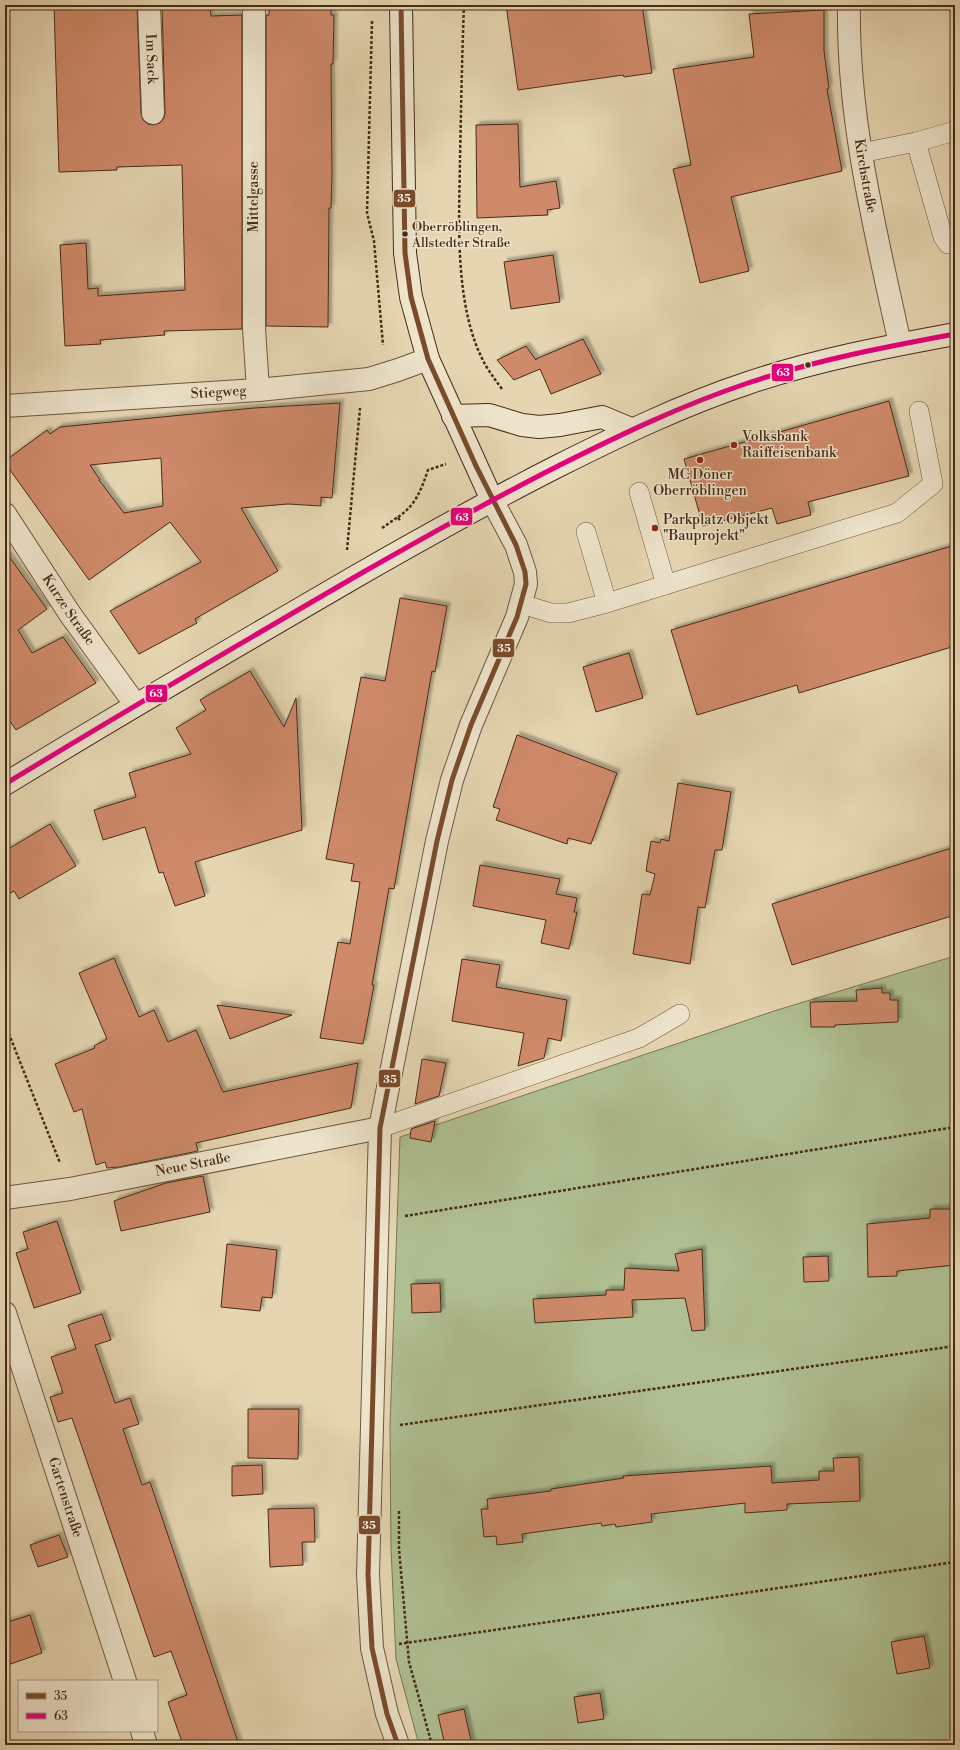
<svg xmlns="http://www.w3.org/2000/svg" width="960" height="1750" font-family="'Libre Bodoni',serif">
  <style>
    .green { fill: #afbf91; stroke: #7b7554 }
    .building { fill: #cf8a6b; stroke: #472b17; fill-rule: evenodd; filter: url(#shadow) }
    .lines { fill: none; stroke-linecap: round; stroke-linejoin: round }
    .service-casing { stroke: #6e563e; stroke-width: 20 }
    .minor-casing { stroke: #6e563e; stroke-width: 24 }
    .secondary-casing { stroke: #472b17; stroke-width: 24 }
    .path { stroke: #472b17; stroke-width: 2.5; stroke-dasharray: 3 2; stroke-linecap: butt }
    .service { stroke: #eee4cc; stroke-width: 19 }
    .minor { stroke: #eee4cc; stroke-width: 22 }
    .secondary { stroke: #eee4cc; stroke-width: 22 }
    .bus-1-casing { stroke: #eee4cc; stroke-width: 8 }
    .bus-2-casing { stroke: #eee4cc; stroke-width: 8 }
    .bus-1 { stroke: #7a4b2a; stroke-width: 5 }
    .bus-2 { stroke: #e5007d; stroke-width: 5 }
    .bus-dot { fill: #472b17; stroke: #eee4cc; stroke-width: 1.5 }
    .poi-dot { fill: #8f2418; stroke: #eee4cc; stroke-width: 1.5 }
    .labels { text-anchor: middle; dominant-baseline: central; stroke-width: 3; stroke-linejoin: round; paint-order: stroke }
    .bus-label { font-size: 13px; fill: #472b17; stroke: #eee4cc; text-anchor: start }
    .street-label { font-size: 14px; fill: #472b17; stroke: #eee4cc }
    .poi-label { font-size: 14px; fill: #472b17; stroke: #eee4cc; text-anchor: start }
    .line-badge { stroke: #eee4cc; stroke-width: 1.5 }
    .badge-label { font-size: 11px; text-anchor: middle; font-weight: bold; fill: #fff }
  </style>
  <defs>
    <filter id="shadow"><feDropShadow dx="3.5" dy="-3.5" stdDeviation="1" flood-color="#0004"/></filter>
  </defs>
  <rect width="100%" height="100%" fill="#e5d6b1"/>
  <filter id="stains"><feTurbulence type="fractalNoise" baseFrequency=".005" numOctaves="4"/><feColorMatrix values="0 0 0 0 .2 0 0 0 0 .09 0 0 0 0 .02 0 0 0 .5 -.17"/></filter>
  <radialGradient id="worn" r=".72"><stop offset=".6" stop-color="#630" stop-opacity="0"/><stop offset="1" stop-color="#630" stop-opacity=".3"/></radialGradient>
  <polygon class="green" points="955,956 955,1745 419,1745 396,1659 391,1548 390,1426 400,1137 774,1011"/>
  <g class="building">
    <polygon points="54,5 137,5 141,113 143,120 148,124 153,125 160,123 164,118 165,113 162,5 210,5 211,16 242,15 242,329 164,331 165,335 100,340 101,344 65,346 60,245 86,243 88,289 98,288 98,296 185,290 182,165 117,167 117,170 59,172"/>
    <polygon points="269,5 331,5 331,15 334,15 333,64 331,64 332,175 331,208 329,208 328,327 266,326 266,15 269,15"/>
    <polygon points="506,5 642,5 652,73 624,77 623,75 518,90"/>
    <polygon points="824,10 824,51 829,88 827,89 842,171 731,197 749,271 700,283 673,169 691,165 673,69 754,57 749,14"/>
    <polygon points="518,124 520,187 556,181 560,208 547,210 548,215 477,218 476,125"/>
    <polygon points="553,255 560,302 511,309 504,262"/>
    <polygon points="583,339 601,374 551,394 540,369 514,380 497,360 526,346 536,360 536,359"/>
    <polygon points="889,401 909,476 808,502 811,515 777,524 772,508 703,526 684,459"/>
    <path d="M340,403L332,498L321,497V506L288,504L241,508L278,571L195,619L197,623L139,654L110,611L201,562L170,522L89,580L5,463V461L47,430L50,434L60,427L254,408ZM161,458L163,506L124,513L99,480H100L90,465Z"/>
    <polygon points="955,545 955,646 799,693 797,685 697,715 671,630"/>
    <polygon points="5,551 47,609 18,630 32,653 63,637 96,683 16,730 5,714"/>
    <polygon points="400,598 447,606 435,672 432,671 394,889 389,888 372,985 374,985 363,1044 320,1038 338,942 350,944 360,882 351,881 354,864 326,859 361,677 385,681"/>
    <polygon points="629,653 643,698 596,712 583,667"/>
    <polygon points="250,671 284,727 296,698 302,830 195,862 205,896 175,906 163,872 159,873 145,827 103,840 94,810 136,797 129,773 191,754 176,728 206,710 200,700"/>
    <polygon points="517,735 617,773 591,844 568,838 567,844 496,820 500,809 493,807"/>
    <polygon points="678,783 731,792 722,850 715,850 705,908 698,907 690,964 633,954 642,894 650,895 655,874 646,871 651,841 660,843 661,839 669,841"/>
    <polygon points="50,824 76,866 19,899 14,891 5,896 5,851"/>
    <polygon points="955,847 955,915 792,965 772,904"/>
    <polygon points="480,865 560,879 556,894 577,898 574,912 577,912 569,949 541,943 546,920 473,906"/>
    <polygon points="114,958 139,1017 154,1010 168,1042 196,1030 223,1092 358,1063 351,1108 196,1143 198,1151 119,1167 107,1168 105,1162 96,1165 82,1109 74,1112 55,1064 95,1048 94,1046 107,1039 79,973"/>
    <polygon points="462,959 500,965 496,987 567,1000 561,1041 548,1038 544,1058 518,1066 524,1033 452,1021"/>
    <polygon points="882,988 882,993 890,993 890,1000 898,1000 898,1022 835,1025 835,1027 811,1027 810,1002 857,1001 856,990"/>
    <polygon points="217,1005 292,1015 230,1039"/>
    <polygon points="422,1059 446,1063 439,1096 415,1104"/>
    <polygon points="435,1121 431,1142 410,1138 411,1129"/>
    <polygon points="203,1176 210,1212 121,1231 114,1201 166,1183"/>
    <polygon points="930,1209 955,1209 955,1265 897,1271 897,1276 868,1277 867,1224 930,1218"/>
    <polygon points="57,1221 81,1293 34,1308 16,1253 28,1249 23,1232"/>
    <polygon points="227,1244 277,1250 272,1298 262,1297 260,1311 221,1307"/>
    <polygon points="702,1249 705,1330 692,1331 685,1298 632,1300 633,1317 535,1323 533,1299 606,1295 606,1290 624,1290 625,1268 679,1271 675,1254"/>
    <polygon points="828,1256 829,1281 804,1282 803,1257"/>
    <polygon points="440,1283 441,1312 412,1313 411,1284"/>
    <polygon points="102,1314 111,1340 95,1345 115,1403 130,1398 139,1424 123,1429 142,1485 150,1482 239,1745 183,1745 168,1702 187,1695 171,1651 154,1657 72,1418 58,1422 50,1397 63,1393 51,1357 76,1349 68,1325"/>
    <polygon points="248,1409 299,1409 298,1459 248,1458"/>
    <polygon points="859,1457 860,1501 787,1504 787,1510 745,1513 745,1503 651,1514 652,1522 616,1527 615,1524 602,1526 601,1523 522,1534 523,1542 497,1545 496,1536 484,1537 481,1509 488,1509 487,1499 551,1491 551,1489 624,1478 623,1476 771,1466 772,1483 819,1480 819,1471 834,1471 833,1458"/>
    <polygon points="262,1465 263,1494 232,1496 232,1466"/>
    <polygon points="314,1508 315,1542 302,1542 303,1565 270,1567 268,1509"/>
    <polygon points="59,1535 68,1557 38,1567 30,1545"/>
    <polygon points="30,1615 42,1653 5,1666 5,1623"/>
    <polygon points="924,1636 930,1668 897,1674 891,1642"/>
    <polygon points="600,1693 604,1719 578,1723 574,1697"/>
    <polygon points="464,1709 472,1745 445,1745 438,1715"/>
  </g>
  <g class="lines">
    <defs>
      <g id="service">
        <polyline points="916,142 943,237 948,244 955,244"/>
        <polyline points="861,153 916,142 955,131"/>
        <polyline points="639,492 666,585"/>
        <polyline points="586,532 607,603"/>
        <polyline points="522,604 551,613 568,613 607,603 897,513 933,484 919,411"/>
        <polyline points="380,1128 639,1038 680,1014"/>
      </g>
      <g id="minor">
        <path id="s1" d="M149,5L153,113"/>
        <polyline points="254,5 254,328 258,390"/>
        <path id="s2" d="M849,5C847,120 876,233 900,344"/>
        <path id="s3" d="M5,406L258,390L369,379L398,370L428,359"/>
        <path id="s4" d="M5,514L70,614L135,704"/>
        <path id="s5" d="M5,1198L70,1189L380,1128"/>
        <path id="s6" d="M5,1313L125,1681"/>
        <polyline points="142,1731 146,1745"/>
        <polyline points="398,1745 387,1714 372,1648 368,1575 380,1128 437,841 452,780 471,725 517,617 526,584 525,572 516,545 492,500"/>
      </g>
      <g id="secondary">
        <polyline points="401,5 405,253 411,297 428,359 492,500"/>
        <polyline points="453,416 489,415 522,425 539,427 560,425 602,417 631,429"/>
        <path d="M5,784C120,714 236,646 353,578C421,539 489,501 558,466C620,435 682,405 748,383C816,360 885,347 955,334"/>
      </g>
    </defs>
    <use href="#service" class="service-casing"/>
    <use href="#minor" class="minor-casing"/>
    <use href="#secondary" class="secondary-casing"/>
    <g class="path">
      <path d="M464,5C462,57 461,108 460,160C459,223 454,310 486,366C491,374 496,381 502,389"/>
      <polyline points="372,21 367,213 374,241 383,345"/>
      <path d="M398,517C416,505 421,490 428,470L446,464"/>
      <polyline points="382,528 398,517 400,521"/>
      <polyline points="347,550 360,408"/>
      <polyline points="5,1024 60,1163"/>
      <polyline points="405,1216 955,1127"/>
      <polyline points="400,1425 955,1346"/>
      <polyline points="399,1511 399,1549 409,1662 432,1745"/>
      <polyline points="399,1644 955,1562"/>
    </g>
    <use href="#service" class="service"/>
    <use href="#minor" class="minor"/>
    <use href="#secondary" class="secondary"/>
    <defs>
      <polyline id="bus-1" points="398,1745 387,1714 372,1648 368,1575 380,1128 437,841 452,780 471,725 517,617 526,584 525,572 516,545 476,466 428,359 411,297 405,253 401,5"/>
      <path id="bus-2" d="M5,784C120,714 236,646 353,578C421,539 489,501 558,466C620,435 682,405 748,383C816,360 885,347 955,334"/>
    </defs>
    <use href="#bus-1" class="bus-1-casing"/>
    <use href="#bus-2" class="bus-2-casing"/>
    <use href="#bus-1" class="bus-1"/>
    <use href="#bus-2" class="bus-2"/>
  </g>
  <g class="bus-dot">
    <circle cx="405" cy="234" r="3.5"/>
    <circle cx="808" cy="365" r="3.5"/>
  </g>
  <g class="poi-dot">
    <circle cx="734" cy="445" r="4"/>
    <circle cx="700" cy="460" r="4"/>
    <circle cx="655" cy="528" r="4"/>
  </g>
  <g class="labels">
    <g class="bus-label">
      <text x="412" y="227">Oberröblingen,<tspan x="412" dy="16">Allstedter Straße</tspan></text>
    </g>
    <g class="street-label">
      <text stroke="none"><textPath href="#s1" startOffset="54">Im Sack</textPath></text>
      <text stroke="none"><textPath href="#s2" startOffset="172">Kirchstraße</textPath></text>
      <text transform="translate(254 197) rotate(-90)">Mittelgasse</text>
      <text stroke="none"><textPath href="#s3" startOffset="214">Stiegweg</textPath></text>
      <text stroke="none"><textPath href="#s4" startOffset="115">Kurze Straße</textPath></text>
      <text stroke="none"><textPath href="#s5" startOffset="191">Neue Straße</textPath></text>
      <text stroke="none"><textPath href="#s6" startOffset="194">Gartenstraße</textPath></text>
    </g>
    <g class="poi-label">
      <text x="742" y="437">Volksbank<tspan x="742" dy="16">Raiffeisenbank</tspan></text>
      <text x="700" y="475" text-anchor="middle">MC Döner<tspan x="700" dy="16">Oberröblingen</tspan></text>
      <text x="663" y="520">Parkplatz Objekt<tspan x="663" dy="16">"Bauprojekt"</tspan></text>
    </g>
  </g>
  <g class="line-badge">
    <rect x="393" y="189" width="23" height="19" rx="4" fill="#7a4b2a"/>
    <rect x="771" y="363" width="23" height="19" rx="4" fill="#e5007d"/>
    <rect x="450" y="507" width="23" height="19" rx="4" fill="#e5007d"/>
    <rect x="492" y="638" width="23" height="20" rx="4" fill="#7a4b2a"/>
    <rect x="145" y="684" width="23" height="19" rx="4" fill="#e5007d"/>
    <rect x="378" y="1069" width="23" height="19" rx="4" fill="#7a4b2a"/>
    <rect x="358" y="1515" width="23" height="20" rx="4" fill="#7a4b2a"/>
  </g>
  <g class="badge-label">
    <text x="404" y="202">35</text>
    <text x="783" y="376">63</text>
    <text x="462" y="521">63</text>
    <text x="504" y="652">35</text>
    <text x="156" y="697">63</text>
    <text x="390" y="1083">35</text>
    <text x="369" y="1529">35</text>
  </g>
  <rect width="960" height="1750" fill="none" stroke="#e5d6b1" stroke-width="20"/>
  <rect x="6" y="6" width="948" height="1738" fill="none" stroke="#472b17" stroke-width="2"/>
  <rect x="10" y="10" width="940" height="1730" fill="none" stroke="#472b17"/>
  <rect x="18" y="1680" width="140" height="52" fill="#eee4cc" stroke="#ab9a84"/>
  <rect x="26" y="1693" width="20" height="6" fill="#7a4b2a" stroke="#ab9a84"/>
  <text x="54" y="1700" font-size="12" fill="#472b17">35</text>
  <rect x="26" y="1713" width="20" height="6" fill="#e5007d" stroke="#ab9a84"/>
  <text x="54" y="1720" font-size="12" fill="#472b17">63</text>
  <rect width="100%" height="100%" filter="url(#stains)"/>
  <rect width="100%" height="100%" fill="url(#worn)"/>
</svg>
